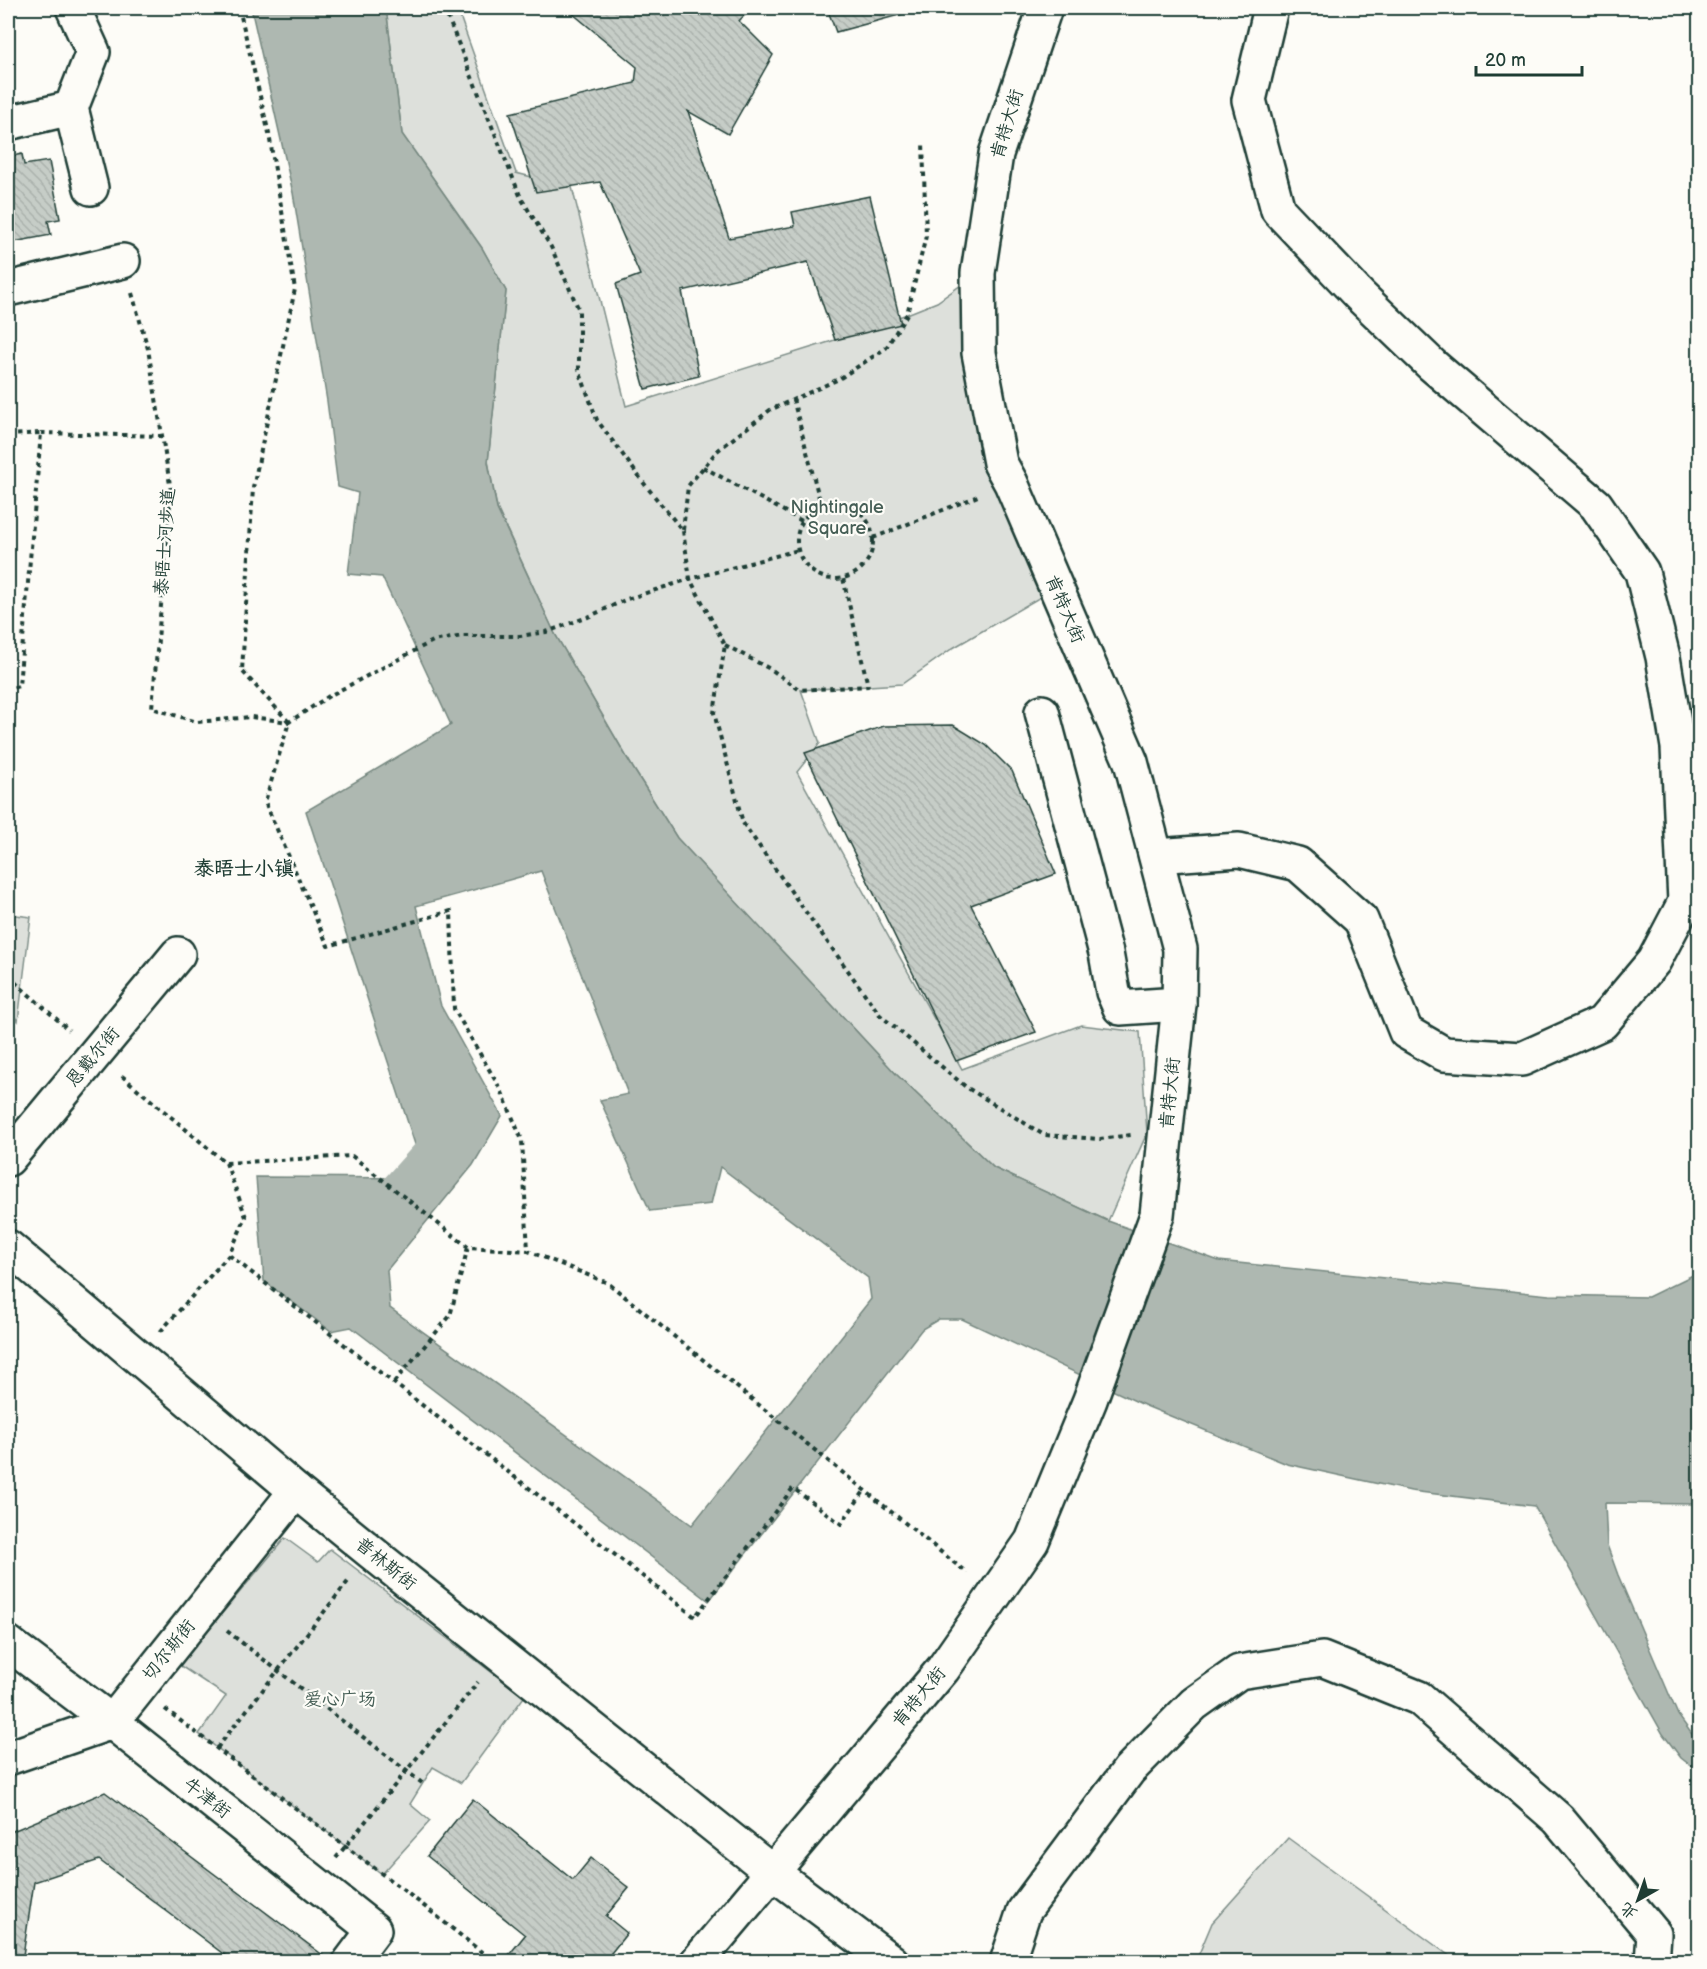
<svg xmlns="http://www.w3.org/2000/svg" width="1707" height="1969" font-family="'Balsamiq Sans','LXGW WenKai TC',sans-serif">
  <style>
    .park { fill: #dde0db; stroke: #7e8e88; stroke-width: 1.5 }
    .water { fill: #aeb8b1; stroke: #75877f; stroke-width: 1.5; fill-rule: evenodd }
    .lines { fill: none; stroke-linecap: round; stroke-linejoin: round }
    .canal { stroke: #aeb8b1; stroke-width: 38 }
    .building { fill: url(#building-back-hatch); stroke: #1f3d34; stroke-width: 1.5 }
    .minor-casing { stroke: #1f3d34; stroke-width: 38 }
    .path { stroke: #1f3d34; stroke-width: 4; stroke-dasharray: 4.5 4.5; stroke-linecap: butt }
    .minor { stroke: #fdfcf7; stroke-width: 33 }
    .labels { text-anchor: middle; dominant-baseline: central; stroke-width: 4.5; stroke-linejoin: round; paint-order: stroke }
    .street-label { font-size: 18px; fill: #1f3d34; stroke: #fdfcf7 }
    .park-label { font-size: 18px; fill: #455e55; stroke: #fdfcf7 }
    .neighbourhood-label { font-size: 20px; font-weight: bold; fill: #1f3d34; stroke: #fdfcf7 }
  </style>
  <defs>
    <pattern id="building-back-hatch" width="6" height="6" patternUnits="userSpaceOnUse" patternTransform="scale(1.5)"><rect width="6" height="6" fill="#c6cdc7"/><path d="M-1 5l2 2M0 0l6 6M5-1l2 2" fill="none" stroke="#aab1ac"/></pattern>
  </defs>
  <rect width="100%" height="100%" fill="#fdfcf7"/>
  <filter id="ink" filterUnits="userSpaceOnUse"><feTurbulence type="fractalNoise" baseFrequency=".0167" numOctaves="2"/><feDisplacementMap in="SourceGraphic" scale="12" xChannelSelector="R" yChannelSelector="G"/><feConvolveMatrix kernelMatrix="1 2 1 2 8 2 1 2 1" color-interpolation-filters="sRGB"/></filter>
  <g filter="url(#ink)">
    <g class="park">
      <polygon points="386,8 457,8 516,173 572,187 626,406 829,342 907,314 937,302 978,273 979,353 1056,588 953,648 902,684 801,690 820,743 797,772 962,1069 1081,1025 1140,1032 1147,1133 1108,1221 994,1168 897,1075 677,838 633,768 555,634 497,508 488,461 506,291 482,248 402,134"/>
      <polygon points="8,914 31,917 18,1021 8,1009"/>
      <polygon points="285,1538 318,1562 330,1549 524,1697 461,1783 433,1767 410,1804 430,1821 382,1874 199,1734 226,1696 179,1665"/>
      <polygon points="1288,1838 1451,1957 1454,1961 1196,1961 1212,1923"/>
    </g>
    <path class="water" d="M251,8H386L402,134L482,248L506,291L488,462L497,509L555,634L633,768L677,838L897,1075L994,1168L1108,1221L1219,1261L1549,1295L1648,1297L1699,1272V1504L1605,1503L1607,1545L1618,1575L1678,1715L1699,1744V1772L1681,1758L1663,1734L1534,1506L1411,1491L1287,1464L1146,1406L962,1319H939L922,1329L709,1601L351,1327L331,1331L264,1281L256,1177L426,1178L306,811L451,725L382,577L348,574L358,493L338,487L327,401L293,193ZM541,871L628,1094L600,1100L650,1211L711,1204L720,1167L868,1278L871,1299L692,1525L390,1308L387,1270L473,1165L502,1116L441,1006L416,906Z"/>
    <g class="lines">
      <polyline class="canal" points="376,1216 456,1127"/>
    </g>
    <g class="building">
      <polygon points="566,8 751,8 739,21 773,55 728,134 688,111 729,238 795,226 792,212 870,196 901,324 835,340 808,262 682,291 699,376 645,389 616,284 640,275 600,182 536,192 510,113 635,83 637,67"/>
      <polygon points="827,8 902,8 903,14 836,32"/>
      <polygon points="22,154 24,165 49,161 60,219 48,221 51,235 8,243 8,157"/>
      <polygon points="953,725 986,745 1012,771 1056,874 971,905 1036,1032 956,1061 805,753 884,726"/>
      <polygon points="105,1792 332,1962 234,1962 99,1860 34,1882 22,1962 8,1962 8,1833"/>
      <polygon points="473,1799 573,1880 591,1858 629,1888 606,1916 627,1933 604,1962 516,1962 508,1956 525,1935 427,1856"/>
    </g>
    <g class="lines">
      <defs>
        <g id="minor">
          <polyline points="71,108 91,188"/>
          <polyline points="8,123 71,108 93,52 73,8"/>
          <polyline points="8,289 123,261"/>
          <polyline points="1042,712 1106,953 1113,992 1120,1008 1179,1004"/>
          <polyline points="1156,856 1239,850 1298,864 1361,920 1406,1032 1444,1054 1522,1059 1602,1023 1654,961 1685,902 1678,747 1663,657 1642,572 1596,505 1432,365 1360,296 1278,210 1249,100 1271,8"/>
          <polyline points="8,1159 178,954"/>
          <polyline points="8,1247 296,1491 371,1552 772,1872 892,1962"/>
          <polyline points="8,1643 112,1722 374,1930 350,1962"/>
          <polyline points="8,1758 112,1722 296,1491"/>
          <polyline points="697,1962 943,1669 1032,1541 1090,1400 1157,1215 1179,1004 1180,949 1131,762 1011,483 1000,463 979,353 978,273 996,154 1045,8"/>
          <polyline points="1007,1962 1024,1911 1129,1770 1194,1704 1239,1672 1322,1659 1419,1698 1558,1819 1654,1934 1652,1962"/>
        </g>
      </defs>
      <use href="#minor" class="minor-casing"/>
      <g class="path">
        <polyline points="239,8 269,134 295,289 253,488 242,671 289,722 265,802 328,946 451,911 454,1009 501,1090 522,1140 528,1251 608,1283 967,1573"/>
        <polyline points="444,8 521,198 551,247 579,310 579,370 597,420 646,486 683,531 690,579 725,645 714,713 743,823 795,897 880,1015 966,1087 1044,1135 1100,1139 1131,1135"/>
        <polyline points="132,293 148,349 171,491 152,708 197,722 251,717 289,722 329,696 433,641 463,636 520,636 546,632 588,617 627,599 690,579 798,550"/>
        <polyline points="793,399 821,505"/>
        <polyline points="41,433 162,436"/>
        <polyline points="8,435 41,433 19,686 8,689"/>
        <polyline points="703,467 802,521"/>
        <circle cx="835" cy="541" r="38"/>
        <polyline points="683,530 688,486 717,451 770,410 839,379 886,348 907,314 926,236 923,142"/>
        <polyline points="873,538 978,496"/>
        <polyline points="725,645 772,670 800,690 868,686 843,578"/>
        <polyline points="8,976 69,1030"/>
        <polyline points="122,1076 226,1163 246,1217 229,1255 160,1332"/>
        <polyline points="226,1163 352,1156 468,1247"/>
        <polyline points="229,1255 695,1617 793,1488 841,1524 865,1490"/>
        <polyline points="394,1382 450,1316 468,1247 528,1251"/>
        <polyline points="227,1631 422,1783"/>
        <polyline points="165,1709 419,1902 494,1962"/>
        <polyline points="217,1748 350,1579"/>
        <polyline points="336,1858 478,1682"/>
      </g>
      <use href="#minor" class="minor"/>
    </g>
  </g>
  <g class="labels">
    <g class="street-label">
      <text transform="translate(1007 124) rotate(-73)">肯特大街</text>
      <text transform="translate(165 542) rotate(-86)">泰晤士河步道</text>
      <text transform="translate(1065 609) rotate(67)">肯特大街</text>
      <text transform="translate(93 1057) rotate(-50)">恩戴尔街</text>
      <text transform="translate(1170 1093) rotate(-84)">肯特大街</text>
      <text transform="translate(386 1564) rotate(39)">普林斯街</text>
      <text transform="translate(169 1650) rotate(-51)">切尔斯街</text>
      <text transform="translate(919 1697) rotate(-50)">肯特大街</text>
      <text transform="translate(207 1798) rotate(38)">牛津街</text>
    </g>
    <g class="park-label">
      <text x="837" y="507">Nightingale<tspan x="837" dy="21">Square</tspan></text>
      <text x="340" y="1699">爱心广场</text>
    </g>
    <g class="neighbourhood-label">
      <text x="244" y="869">泰晤士小镇</text>
    </g>
  </g>
  <rect width="1707" height="1969" fill="none" stroke="#fdfcf7" stroke-width="30"/>
  <rect x="15" y="15" width="1677" height="1939" fill="none" stroke="#1f3d34" stroke-width="2" filter="url(#ink)"/>
  <g transform="translate(1638 1900) rotate(220)" stroke="#fdfcf7" stroke-width="4.5" paint-order="stroke">
  <path d="M0-4.5L10 22L0 15L-10 22Z" fill="#1f3d34"/>
  <text y="-9" font-size="16" font-weight="bold" text-anchor="middle" fill="#1f3d34">北</text>
  </g>
  <path d="M1476 66v9h106v-9" fill="none" stroke="#1f3d34" stroke-width="3"/>
  <text x="1485" y="66" font-size="18" fill="#1f3d34" stroke="#fdfcf7" stroke-width="4.5" paint-order="stroke">20 m</text>
</svg>
